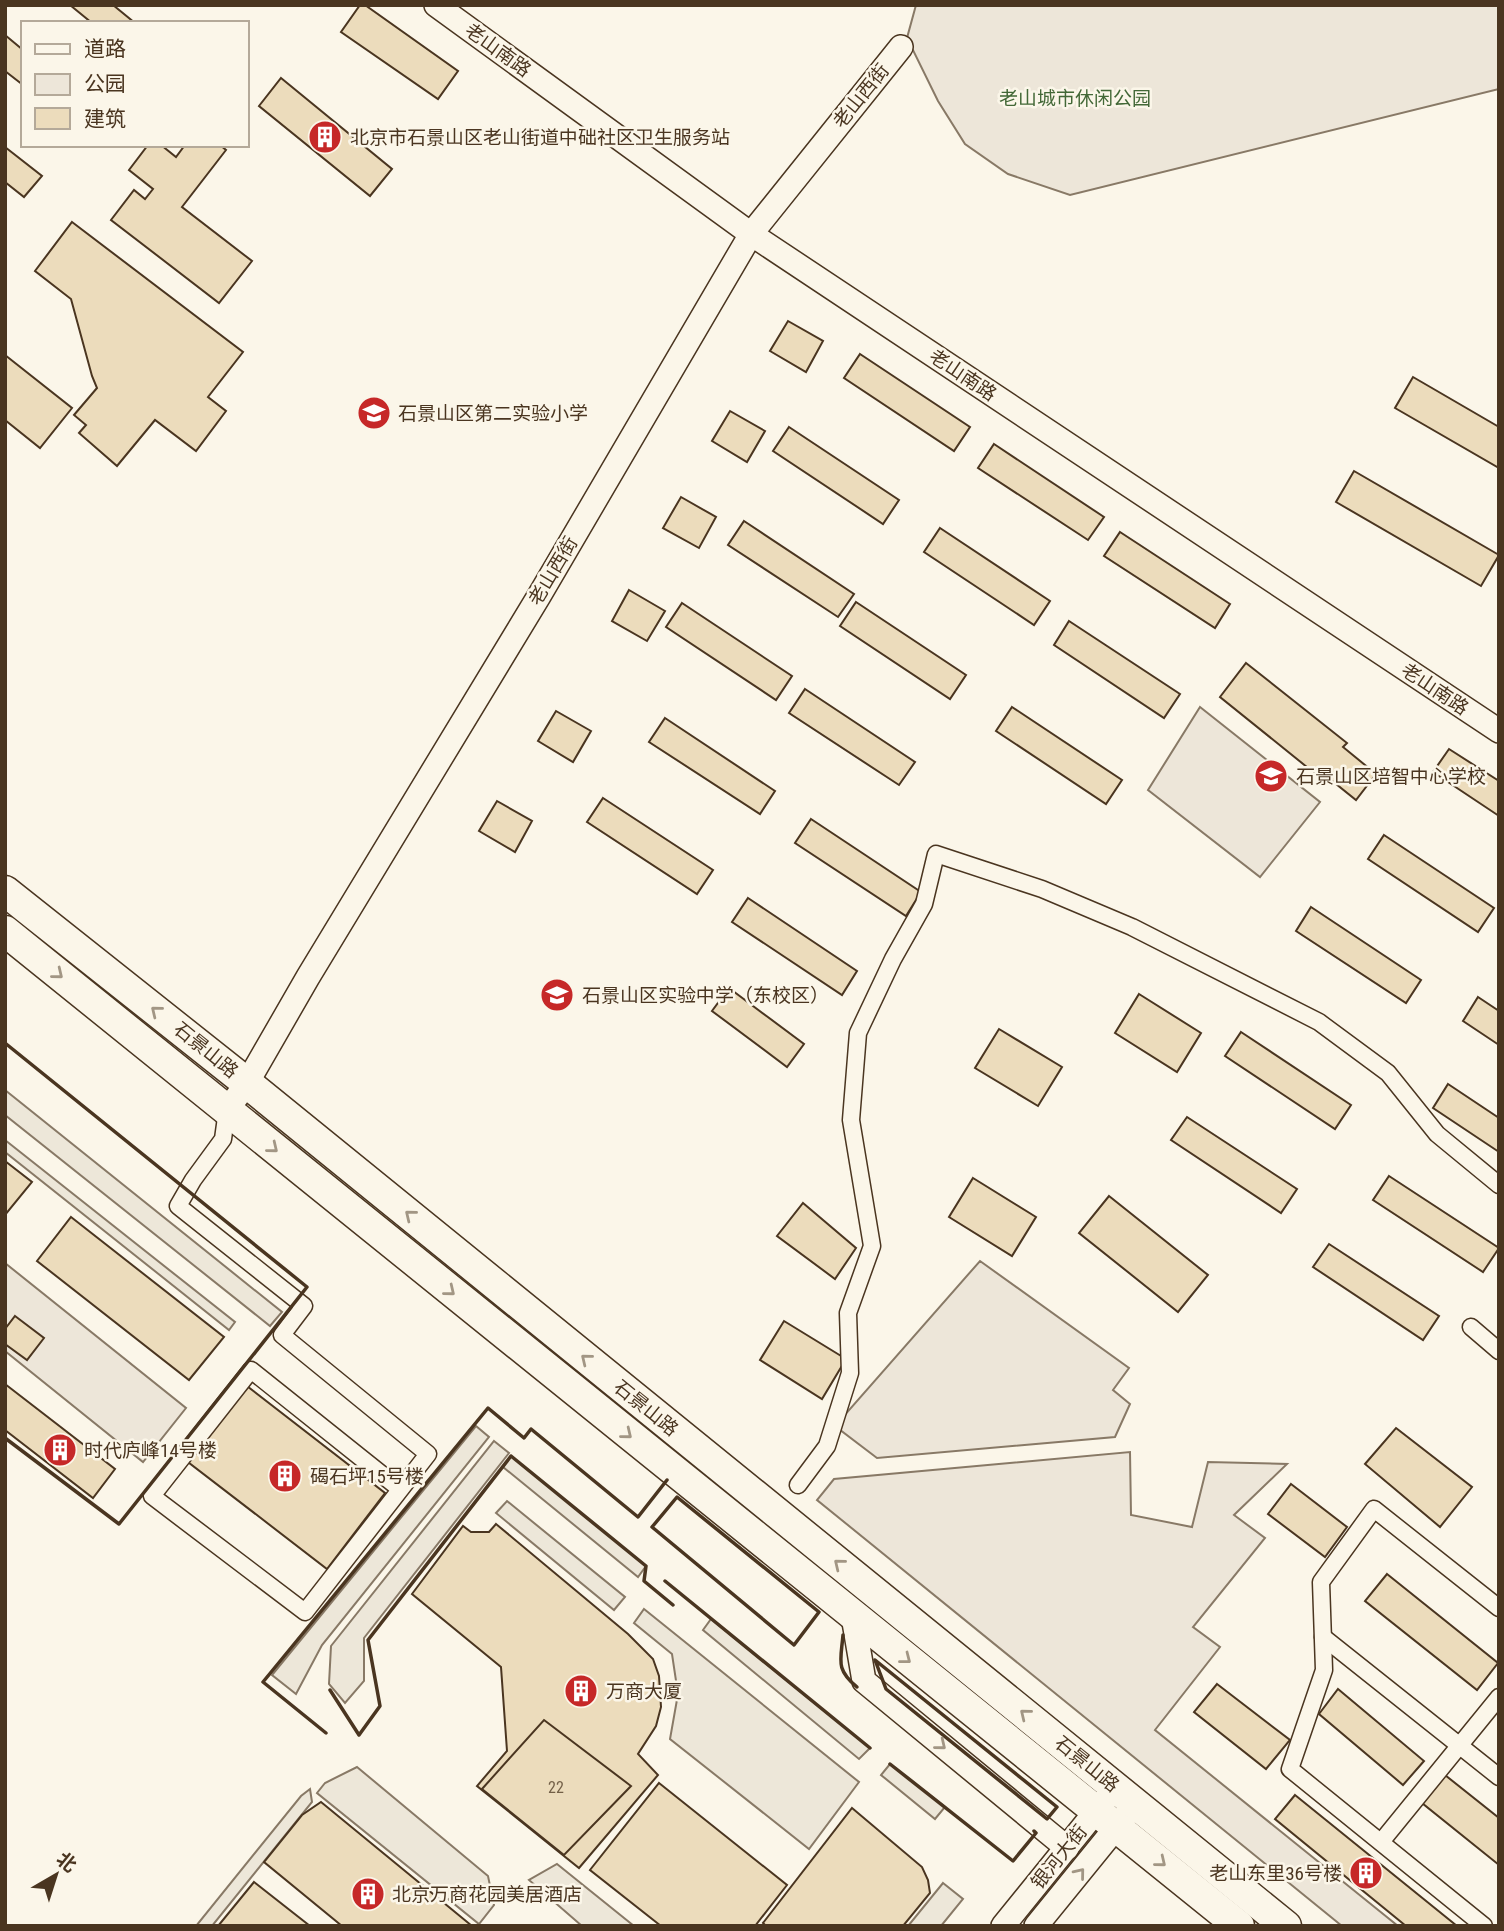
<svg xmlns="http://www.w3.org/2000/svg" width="1504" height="1931" font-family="'Roboto Condensed','Noto Sans SC',sans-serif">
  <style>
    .green { fill: #ede6d9; stroke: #887966; stroke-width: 2 }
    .parking { fill: #ede7d9; stroke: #887966; stroke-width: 2 }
    .building { fill: #ecdcbc; stroke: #4a3520; stroke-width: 2 }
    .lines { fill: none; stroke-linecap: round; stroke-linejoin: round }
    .street-casing { stroke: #4a3520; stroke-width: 19 }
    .secondary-casing { stroke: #4a3520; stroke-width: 26 }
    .highway-casing { stroke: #4a3520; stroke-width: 33 }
    .street { stroke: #fbf6e9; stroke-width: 16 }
    .secondary { stroke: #fbf6e9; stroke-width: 23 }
    .highway { stroke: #fbf6e9; stroke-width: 30 }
    .wall { stroke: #4a3520; stroke-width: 3.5 }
    .oneway { stroke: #a29684 }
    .labels { text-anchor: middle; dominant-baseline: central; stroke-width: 5; stroke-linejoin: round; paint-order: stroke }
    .number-label { font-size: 16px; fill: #725f47 }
    .street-label { font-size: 19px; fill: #4a3520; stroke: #fbf6e9 }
    .park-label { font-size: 19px; fill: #436837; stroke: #fbf6e9 }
    .poi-label { font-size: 19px; fill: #4a3520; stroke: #fbf6e9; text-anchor: start }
  </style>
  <rect width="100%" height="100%" fill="#fbf6e9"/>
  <g class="green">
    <polygon points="916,5 1499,5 1499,89 1070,195 1008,174 965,144 938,101 907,38"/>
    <polygon points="1200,707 1320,802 1260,877 1148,790"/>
    <polygon points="980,1261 1129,1368 1113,1390 1130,1404 1115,1437 877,1458 835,1426"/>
    <polygon points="5,1263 186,1408 143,1462 5,1351"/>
    <polygon points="1130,1452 1131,1515 1192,1527 1208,1462 1287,1464 1234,1515 1265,1538 1193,1627 1220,1647 1155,1730 1398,1926 1342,1926 817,1500 834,1479"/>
  </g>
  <g class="parking">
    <polygon points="5,1090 282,1312 270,1326 5,1115"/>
    <polygon points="5,1140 235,1322 229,1330 5,1152"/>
    <polygon points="476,1426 489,1437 322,1645 296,1694 272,1675"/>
    <polygon points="494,1441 509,1453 364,1638 364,1681 345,1703 329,1684 331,1646"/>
    <polygon points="511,1456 646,1566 638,1577 503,1467"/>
    <polygon points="507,1501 625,1597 614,1610 496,1513"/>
    <polygon points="644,1609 859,1782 809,1849 670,1739 678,1694 672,1654 634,1623"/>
    <polygon points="711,1619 870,1748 859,1759 703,1630"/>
    <polygon points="890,1764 945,1807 935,1819 881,1775"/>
    <polygon points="357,1767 488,1876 494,1905 479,1924 317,1793 325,1783"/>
    <polygon points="310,1789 312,1802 212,1926 196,1926 301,1796"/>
    <polygon points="557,1864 634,1926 582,1926 529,1880"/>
    <polygon points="943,1883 963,1899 941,1926 908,1926"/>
  </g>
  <g class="building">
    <polygon points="70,5 113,5 135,23 92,23"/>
    <polygon points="360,5 365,5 458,71 438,99 341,32"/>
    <polygon points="5,35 23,50 23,85 5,71"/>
    <polygon points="281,78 392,169 370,196 259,106"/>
    <polygon points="148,145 161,145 176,157 185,145 220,145 226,150 182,207 252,261 219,303 111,220 134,190 145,199 153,189 129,170"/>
    <polygon points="5,147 42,176 24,197 5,182"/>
    <polygon points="72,222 243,352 208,397 226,411 196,451 155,420 117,466 79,433 86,425 74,415 97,388 92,376 71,299 35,271"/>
    <polygon points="788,321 823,341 806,372 770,351"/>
    <polygon points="860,354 970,427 954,451 844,378"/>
    <polygon points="5,355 72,408 40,448 5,420"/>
    <polygon points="1413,377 1499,427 1499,468 1395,408"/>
    <polygon points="730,411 765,431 747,462 712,441"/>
    <polygon points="789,427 899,500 883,524 773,451"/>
    <polygon points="994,444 1104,517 1088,540 978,468"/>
    <polygon points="1354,471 1499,555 1481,586 1336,502"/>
    <polygon points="681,497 716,517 699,548 663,528"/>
    <polygon points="744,521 854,594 838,617 728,545"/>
    <polygon points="940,528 1050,601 1034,625 924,552"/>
    <polygon points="1120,532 1230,604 1215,628 1104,556"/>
    <polygon points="629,590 665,611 647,641 612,621"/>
    <polygon points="856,602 966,675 950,699 840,626"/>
    <polygon points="682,603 792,676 776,700 666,627"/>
    <polygon points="1069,621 1180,694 1164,718 1054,645"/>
    <polygon points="1246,663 1347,743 1343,747 1376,774 1356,800 1326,776 1323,780 1220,697"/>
    <polygon points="805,689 915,762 899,785 789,713"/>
    <polygon points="1012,707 1122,780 1106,804 996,731"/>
    <polygon points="556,711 591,731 573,762 538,741"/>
    <polygon points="665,718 775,791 760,814 649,742"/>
    <polygon points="1449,749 1499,781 1499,816 1433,772"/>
    <polygon points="603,798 713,870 697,894 587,822"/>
    <polygon points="497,801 532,821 515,852 479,831"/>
    <polygon points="811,819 921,892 906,916 795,843"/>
    <polygon points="1384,835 1494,908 1478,932 1368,859"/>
    <polygon points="748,898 857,971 842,995 732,922"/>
    <polygon points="1311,907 1421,980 1406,1003 1296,931"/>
    <polygon points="729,988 804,1044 787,1067 712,1011"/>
    <polygon points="1139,994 1201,1033 1177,1072 1115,1033"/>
    <polygon points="1478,997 1499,1011 1499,1045 1463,1021"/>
    <polygon points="999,1029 1062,1067 1038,1106 975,1068"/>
    <polygon points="1241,1032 1351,1105 1335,1129 1225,1056"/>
    <polygon points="1448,1084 1499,1118 1499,1152 1433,1108"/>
    <polygon points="1187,1117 1297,1189 1281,1213 1171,1140"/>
    <polygon points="5,1161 32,1182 5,1215"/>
    <polygon points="1389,1176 1499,1248 1483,1272 1373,1200"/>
    <polygon points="973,1178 1036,1217 1012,1256 949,1217"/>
    <polygon points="1109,1196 1208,1275 1178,1312 1079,1233"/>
    <polygon points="803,1203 856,1248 835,1279 777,1236"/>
    <polygon points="71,1217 224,1337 189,1380 37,1261"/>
    <polygon points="1329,1244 1439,1316 1423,1340 1313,1267"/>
    <polygon points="15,1316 44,1338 27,1360 5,1344 5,1329"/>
    <polygon points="784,1321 846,1359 822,1399 760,1360"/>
    <polygon points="243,1383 385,1493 327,1569 184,1459"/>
    <polygon points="5,1384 115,1469 93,1498 5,1430"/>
    <polygon points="1396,1428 1472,1487 1440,1527 1365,1464"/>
    <polygon points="1291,1484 1347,1527 1325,1557 1268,1514"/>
    <polygon points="496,1524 628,1634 653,1659 659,1676 661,1707 656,1726 638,1754 658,1775 579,1868 477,1786 507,1751 501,1667 412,1594 463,1526 471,1532 489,1532"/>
    <polygon points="1387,1574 1498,1663 1477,1690 1365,1601"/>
    <polygon points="1217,1684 1290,1740 1266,1769 1194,1712"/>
    <polygon points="1338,1689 1424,1761 1403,1785 1319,1714"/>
    <polygon points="544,1720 631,1786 564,1855 482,1789"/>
    <polygon points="1445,1775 1499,1818 1499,1865 1422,1803"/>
    <polygon points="659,1783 787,1885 755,1926 661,1926 590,1870"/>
    <polygon points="1295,1795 1457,1926 1406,1926 1275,1819"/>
    <polygon points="321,1802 472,1926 342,1926 264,1862 302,1815"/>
    <polygon points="852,1808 922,1867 928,1880 930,1893 903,1926 766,1926 763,1923"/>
    <polygon points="254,1882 310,1926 218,1926"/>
  </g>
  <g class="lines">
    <defs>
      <g id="street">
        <polyline points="227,1110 223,1139 193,1180 178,1206 304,1306 282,1335 428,1454 305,1612 152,1496 251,1370 400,1489"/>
        <polyline points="1471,1327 1499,1351"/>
        <polyline points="798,1485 827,1446 850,1373 848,1313 872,1246 851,1120 858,1033 893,959 924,904 936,854 1042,889 1132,927 1319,1022 1388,1073 1437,1134 1499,1185"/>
        <polyline points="1323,1637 1499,1777"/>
        <polyline points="1381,1842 1499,1697"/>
        <polyline points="1484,1926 1290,1769 1324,1670 1321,1582 1374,1509 1499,1608"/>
      </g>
      <g id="secondary">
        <polyline points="436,5 751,234 1499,731"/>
        <polyline points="227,1110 247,1083 308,977 539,596 751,234 901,47"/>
        <polyline points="853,1616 864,1681 1067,1848"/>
        <polyline points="1003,1926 1105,1800"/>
        <polyline points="1036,1926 1127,1814"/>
      </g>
      <g id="highway">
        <polyline points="5,891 247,1083 1286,1926"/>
        <polyline points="5,931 1239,1926"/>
      </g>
    </defs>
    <use href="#street" class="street-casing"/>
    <use href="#secondary" class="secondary-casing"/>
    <use href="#highway" class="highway-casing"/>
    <use href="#street" class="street"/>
    <use href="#secondary" class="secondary"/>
    <use href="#highway" class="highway"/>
    <g class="wall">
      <polyline points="5,1043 307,1287 119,1524 5,1438"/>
      <polygon points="677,1497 819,1612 794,1645 652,1527"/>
      <polyline points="665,1581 870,1748"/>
      <path d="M843,1635C841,1660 835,1669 857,1687"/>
      <polygon points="875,1660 1057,1807 1047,1819 886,1689"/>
      <polyline points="330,1690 359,1735 380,1706 368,1640 511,1456 646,1566 644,1581 673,1605"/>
      <polyline points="326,1733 263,1682 488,1408 524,1438 531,1429 638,1517 667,1480"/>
      <polyline points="890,1764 1013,1861 1036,1833 1034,1831"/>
    </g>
  </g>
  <defs><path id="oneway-chevron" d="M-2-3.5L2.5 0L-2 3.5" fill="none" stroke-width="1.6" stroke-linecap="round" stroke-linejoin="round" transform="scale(1.75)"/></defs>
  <g class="oneway">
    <use href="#oneway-chevron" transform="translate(58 974) rotate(39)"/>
    <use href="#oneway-chevron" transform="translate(156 1011) rotate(-141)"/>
    <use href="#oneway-chevron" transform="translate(273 1148) rotate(39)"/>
    <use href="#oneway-chevron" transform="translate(410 1215) rotate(-141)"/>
    <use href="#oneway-chevron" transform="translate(450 1291) rotate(39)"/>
    <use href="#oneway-chevron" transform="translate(586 1359) rotate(-141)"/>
    <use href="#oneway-chevron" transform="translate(627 1434) rotate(39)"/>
    <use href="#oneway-chevron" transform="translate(839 1564) rotate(-141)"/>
    <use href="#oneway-chevron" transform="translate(906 1659) rotate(38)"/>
    <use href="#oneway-chevron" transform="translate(1025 1714) rotate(-141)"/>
    <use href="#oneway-chevron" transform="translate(941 1745) rotate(39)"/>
    <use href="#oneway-chevron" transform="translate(1161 1862) rotate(39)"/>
    <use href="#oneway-chevron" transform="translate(1080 1873) rotate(-51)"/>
  </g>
  <defs>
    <symbol id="building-disc" viewBox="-11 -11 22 22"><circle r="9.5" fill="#c62828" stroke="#fbf6e9"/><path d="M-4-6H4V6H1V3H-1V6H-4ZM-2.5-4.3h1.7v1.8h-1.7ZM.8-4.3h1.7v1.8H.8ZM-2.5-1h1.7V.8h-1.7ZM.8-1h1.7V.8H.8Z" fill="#fff"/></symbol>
    <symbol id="school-disc" viewBox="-11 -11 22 22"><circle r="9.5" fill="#c62828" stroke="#fbf6e9"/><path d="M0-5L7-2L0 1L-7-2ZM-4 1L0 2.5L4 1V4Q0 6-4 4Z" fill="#fff"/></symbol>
  </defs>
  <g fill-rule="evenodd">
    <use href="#building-disc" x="306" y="118" width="38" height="38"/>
    <use href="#school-disc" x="355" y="394" width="38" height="38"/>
    <use href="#school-disc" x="1252" y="757" width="38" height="38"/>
    <use href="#school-disc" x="538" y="976" width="38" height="38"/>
    <use href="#building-disc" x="41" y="1431" width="38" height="38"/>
    <use href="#building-disc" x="266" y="1457" width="38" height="38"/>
    <use href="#building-disc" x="562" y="1672" width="38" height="38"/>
    <use href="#building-disc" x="1347" y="1854" width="38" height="38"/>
    <use href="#building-disc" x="349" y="1875" width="38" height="38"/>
  </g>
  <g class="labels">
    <g class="number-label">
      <text x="556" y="1787">22</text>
    </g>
    <g class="street-label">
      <text transform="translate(498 50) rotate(36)">老山南路</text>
      <text transform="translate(861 96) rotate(-51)">老山西街</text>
      <text transform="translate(963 375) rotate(34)">老山南路</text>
      <text transform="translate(553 571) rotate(-59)">老山西街</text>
      <text transform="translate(1435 689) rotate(34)">老山南路</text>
      <text transform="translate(206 1050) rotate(39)">石景山路</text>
      <text transform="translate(646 1408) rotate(39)">石景山路</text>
      <text transform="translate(1087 1764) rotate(39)">石景山路</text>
      <text transform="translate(1059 1857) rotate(-51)">银河大街</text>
    </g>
    <g class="park-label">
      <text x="1075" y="98">老山城市休闲公园</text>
    </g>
    <g class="poi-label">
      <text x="350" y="137">北京市石景山区老山街道中础社区卫生服务站</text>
      <text x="398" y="413">石景山区第二实验小学</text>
      <text x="1296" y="776">石景山区培智中心学校</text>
      <text x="582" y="995">石景山区实验中学（东校区）</text>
      <text x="84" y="1450">时代庐峰14号楼</text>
      <text x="310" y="1476">碣石坪15号楼</text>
      <text x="606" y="1691">万商大厦</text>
      <text x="1342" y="1873" text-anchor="end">老山东里36号楼</text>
      <text x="392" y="1894">北京万商花园美居酒店</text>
    </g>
  </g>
  <rect width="1504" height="1931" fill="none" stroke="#4a3520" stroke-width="14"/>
  <rect x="21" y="21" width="228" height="126" fill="#fbf6e9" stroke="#b4a999" stroke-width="2"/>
  <rect x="35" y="44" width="35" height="10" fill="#fbf6e9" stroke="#b4a999" stroke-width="2"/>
  <text x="84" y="56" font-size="21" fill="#4a3520">道路</text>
  <rect x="35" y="74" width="35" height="21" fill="#ede6d9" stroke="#b4a999" stroke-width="2"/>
  <text x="84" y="91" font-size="21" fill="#4a3520">公园</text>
  <rect x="35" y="108" width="35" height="21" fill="#ecdcbc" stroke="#b4a999" stroke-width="2"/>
  <text x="84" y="126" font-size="21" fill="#4a3520">建筑</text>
  <g transform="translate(56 1875) rotate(39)" stroke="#fbf6e9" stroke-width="5" paint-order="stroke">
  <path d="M0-5L12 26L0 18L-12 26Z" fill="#4a3520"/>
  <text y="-10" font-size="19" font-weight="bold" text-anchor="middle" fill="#4a3520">北</text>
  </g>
</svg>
